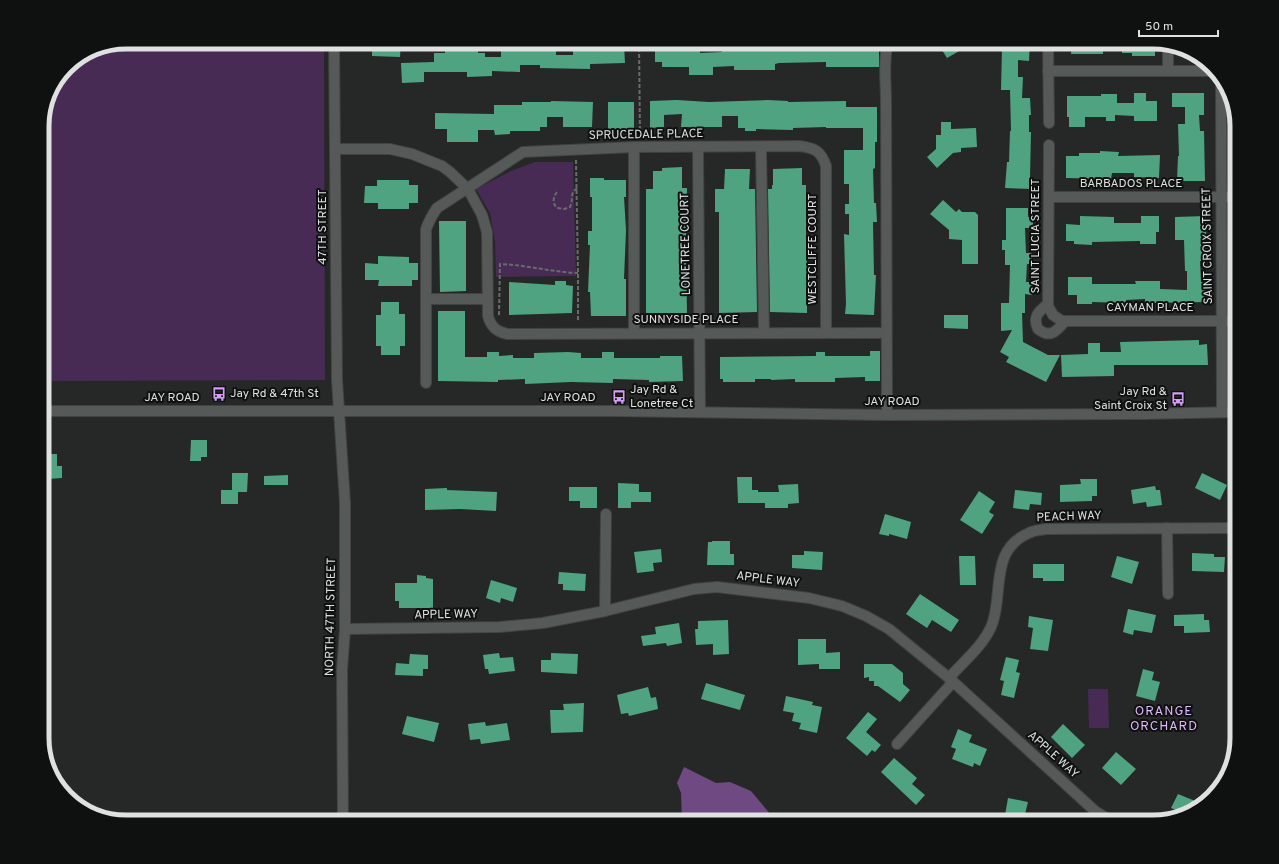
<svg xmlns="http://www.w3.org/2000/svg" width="1279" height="864" font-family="Overpass,sans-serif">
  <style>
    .green { fill: #472b55 }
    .water { fill: #6e4982 }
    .building { fill: #4fa380 }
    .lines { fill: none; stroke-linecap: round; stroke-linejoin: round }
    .minor-casing { stroke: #404341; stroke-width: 12 }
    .path { stroke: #696c6a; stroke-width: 2; stroke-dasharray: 4 2; stroke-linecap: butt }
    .minor { stroke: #555957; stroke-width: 10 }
    .labels { text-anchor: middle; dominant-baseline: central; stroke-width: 4; stroke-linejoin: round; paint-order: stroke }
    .street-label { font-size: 12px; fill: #dee1e0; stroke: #0f1010 }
    .poi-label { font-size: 12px; fill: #dee1e0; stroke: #0f1010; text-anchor: start }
    .neighbourhood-label { font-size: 13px; letter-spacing: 1px; fill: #e0b7f9; stroke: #0f1010 }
    .rim { fill: none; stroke: #dee1e0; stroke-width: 5 }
  </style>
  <rect width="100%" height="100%" fill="#252826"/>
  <g class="green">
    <polygon points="126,42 324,42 325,380 42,381 42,120 48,93 67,66 94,48"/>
    <polygon points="535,162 573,162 576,276 496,277 495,241 490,213 476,189 511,171"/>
    <polygon points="1088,689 1108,689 1109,728 1089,728"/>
  </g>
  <polygon class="water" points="684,767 716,783 730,782 751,791 776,821 783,822 682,822 681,793 677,783"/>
  <g class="building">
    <polygon points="372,42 401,42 400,57 372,56"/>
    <polygon points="788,42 867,42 867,51 879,51 879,67 826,67 826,62 779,63 775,64 775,70 734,70 734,66 713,67 713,75 689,75 689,67 662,67 662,62 655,62 655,49 671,49 671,43 700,43 700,53 722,52 722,43 735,43 735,49 755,48 755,43 771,43 771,46 788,46"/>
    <polygon points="937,42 956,42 961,50 947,58"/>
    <polygon points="1007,42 1030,42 1029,61 1018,60 1018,77 1023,77 1022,98 1030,98 1031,115 1029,115 1029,132 1031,132 1030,178 1032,178 1032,189 1005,188 1007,162 1009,162 1010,131 1011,131 1010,90 1001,90 1002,47 1007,47"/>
    <polygon points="1072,42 1100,42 1100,44 1103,44 1103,54 1071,54"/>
    <polygon points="1121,42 1155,42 1155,56 1132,56 1132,53 1122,53"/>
    <polygon points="579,43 591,45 624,44 625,63 590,64 590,69 540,68 540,65 520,65 520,72 492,71 492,76 467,77 467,72 424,72 424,82 402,83 401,63 434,62 434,53 445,53 445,46 466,46 466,44 478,44 478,53 485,53 485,57 501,57 501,44 517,44 517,47 539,48 539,45 556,45 556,55 573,55 573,50 579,50"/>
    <polygon points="1134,93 1146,93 1146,101 1157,101 1157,121 1134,121 1134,116 1115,115 1115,121 1106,121 1106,117 1085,117 1085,127 1069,127 1069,117 1067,117 1067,96 1101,96 1101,94 1117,94 1117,103 1134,103"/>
    <polygon points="1172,93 1204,93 1204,115 1199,115 1200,131 1204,131 1205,181 1177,181 1178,156 1179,156 1178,124 1185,124 1185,107 1172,107"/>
    <polygon points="677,100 709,102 768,100 788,101 788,102 846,101 846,107 877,107 877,142 875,142 875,168 873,169 874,203 876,203 877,222 873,222 874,275 876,275 874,315 845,314 846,304 844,234 849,235 849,214 845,214 845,204 849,204 849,184 844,184 844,150 863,150 863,128 826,128 826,127 793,128 793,130 756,129 756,131 745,131 745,128 738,128 738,116 722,116 722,127 697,127 697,131 690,131 690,127 681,127 682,114 664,115 664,127 650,128 650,101"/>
    <polygon points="551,101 593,102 592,127 563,127 563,117 547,117 547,127 540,127 540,131 510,131 510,134 495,135 494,130 478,130 478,142 447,142 447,129 435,129 435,113 494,114 494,105 522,105 522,102 551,102"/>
    <rect x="608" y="102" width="26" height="27"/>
    <polygon points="941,122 951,122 951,129 976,128 977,147 961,148 961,152 953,153 937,168 927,157 936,149 936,135 941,135"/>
    <polygon points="1100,151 1119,152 1118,156 1160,155 1159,178 1134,177 1134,173 1112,173 1111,179 1066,178 1066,156 1079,156 1079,153 1100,153"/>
    <polygon points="682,167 682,188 687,188 686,255 687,313 646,313 646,189 653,189 653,171 662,171 662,168"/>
    <polygon points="802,168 802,185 806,185 806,261 807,261 806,303 807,303 807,313 770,312 768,189 772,189 772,185 773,185 773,169"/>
    <polygon points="725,169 750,169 749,189 755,189 757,312 719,313 719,212 715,212 715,189 724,189"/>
    <polygon points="590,178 604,178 604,180 626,180 626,197 624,197 626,230 624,279 626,279 626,316 591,316 590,292 588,292 590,245 588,245 588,231 592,231 592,197 590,197"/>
    <polygon points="377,180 409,180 409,185 418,185 418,203 409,203 409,209 378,209 378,203 364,203 365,186 377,186"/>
    <polygon points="943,200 956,212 959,209 962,212 975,212 978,215 978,264 962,264 962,240 949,239 949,230 930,214"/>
    <polygon points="1006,208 1028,208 1028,217 1033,217 1033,228 1025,228 1026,253 1032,253 1032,264 1027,264 1026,282 1033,282 1032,295 1025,294 1025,313 1022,313 1023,342 1048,355 1060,355 1046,382 1006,362 1009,357 1000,352 1012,330 1001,331 1001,303 1009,303 1010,265 1005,265 1005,250 1002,250 1002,240 1006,240"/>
    <polygon points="1080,216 1114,217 1114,223 1141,223 1141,216 1159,216 1159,232 1156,232 1156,244 1140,244 1140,241 1092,242 1092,245 1074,244 1074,241 1066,241 1066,224 1080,225"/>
    <polygon points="1206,216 1206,261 1200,261 1201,282 1207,282 1206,302 1145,303 1145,299 1126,300 1126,303 1092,302 1092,304 1077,304 1077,295 1068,295 1068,277 1092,277 1092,284 1136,284 1135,281 1160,281 1160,289 1187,290 1187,271 1185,271 1184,240 1175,240 1175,217"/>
    <polygon points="439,221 466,221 466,291 440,292"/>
    <polygon points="378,256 409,257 409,263 418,263 418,280 412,280 412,286 378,286 379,280 365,280 365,263 378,264"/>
    <polygon points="555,281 566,281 566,285 573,286 572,313 509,315 509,282 555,285"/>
    <polygon points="381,302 399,302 399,314 405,314 405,346 400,346 400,355 381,355 381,346 376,346 376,315 381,315"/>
    <polygon points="438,311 465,311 465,357 487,357 487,352 499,352 499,356 513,355 513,358 534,358 534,353 568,352 581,353 581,358 602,358 602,352 614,352 614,358 660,358 660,356 682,356 683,381 649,382 649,380 613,379 613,383 571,382 525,384 525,379 498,380 498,382 438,381"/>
    <polygon points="944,315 968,315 968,329 944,328"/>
    <polygon points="1199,340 1199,345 1207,344 1208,365 1114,365 1114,376 1062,377 1061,355 1088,354 1088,343 1100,343 1100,352 1121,352 1120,342"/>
    <polygon points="870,351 880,351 880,381 865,381 865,377 835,378 835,382 795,382 795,379 771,380 771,379 755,379 755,382 723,382 723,379 720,379 720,357 816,356 816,352 825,352 825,356 870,356"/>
    <polygon points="191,440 207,440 207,457 201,457 201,461 190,461"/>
    <polygon points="42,454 57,454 57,466 62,466 62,478 48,479 48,468 42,468"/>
    <polygon points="232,473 248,473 247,492 238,492 238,504 221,504 221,490 232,490"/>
    <polygon points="1202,473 1227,485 1220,500 1195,488"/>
    <polygon points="288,475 288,485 264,485 264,476"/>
    <polygon points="737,477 752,477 752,490 758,490 758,492 779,492 778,485 798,484 799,503 788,504 788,508 765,508 765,503 738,503"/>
    <polygon points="1080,479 1097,479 1097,496 1092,496 1092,501 1060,502 1060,485 1081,484"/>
    <polygon points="618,483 639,484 639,492 651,492 651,502 631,502 631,508 618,508"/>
    <polygon points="1155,486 1156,490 1160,490 1162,505 1147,507 1146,502 1133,504 1131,490"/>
    <polygon points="569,487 597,487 597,508 580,508 580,501 569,501"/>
    <polygon points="447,488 447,490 497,492 496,511 460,509 425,510 425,489"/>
    <polygon points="1015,490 1042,493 1041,505 1030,504 1029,510 1013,508"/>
    <polygon points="979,491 995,502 989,512 994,515 982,534 960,520"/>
    <polygon points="885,514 911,522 907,539 889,534 889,536 879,534"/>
    <polygon points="712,541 730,541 730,554 734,554 734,565 707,565 708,542 712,542"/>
    <polygon points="661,549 662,562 653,563 654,571 637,573 634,552"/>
    <polygon points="804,551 823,552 822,570 792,568 792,555 804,555"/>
    <polygon points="1192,553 1214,554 1214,557 1225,557 1224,572 1192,571"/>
    <polygon points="959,556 975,556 976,585 960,585"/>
    <polygon points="1117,556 1139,562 1132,584 1111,577"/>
    <polygon points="1033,564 1064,564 1064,581 1043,581 1043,578 1033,578"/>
    <polygon points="559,572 586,574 585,591 563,590 563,584 558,584"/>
    <polygon points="417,575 426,576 426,578 433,579 433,608 399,608 399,601 395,601 395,583 417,583"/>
    <polygon points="491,580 517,588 513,602 501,598 500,603 486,598"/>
    <polygon points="920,594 959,620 951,632 932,620 927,628 906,614"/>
    <polygon points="1128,609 1156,615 1152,633 1134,630 1133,635 1123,632"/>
    <polygon points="1204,614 1204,620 1209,620 1210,632 1184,633 1184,626 1174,626 1174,615"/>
    <polygon points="1029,616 1053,620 1048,651 1030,649 1033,628 1028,627"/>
    <polygon points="728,620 729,654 713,655 713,644 696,645 695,629 698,629 698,621"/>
    <polygon points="679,623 682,643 667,646 666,643 643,646 641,636 656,634 655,627"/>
    <polygon points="798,639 826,639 826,653 840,652 840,669 819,669 819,664 798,665"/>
    <polygon points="499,653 500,658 513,657 515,671 489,674 488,669 485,669 483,655"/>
    <polygon points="551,653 578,654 577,674 541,672 541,660 551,660"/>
    <polygon points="410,654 428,655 428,669 423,669 423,676 395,675 396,663 409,664"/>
    <polygon points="1006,657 1019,660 1016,672 1020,673 1014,698 1001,695 1004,681 1000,680"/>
    <polygon points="864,664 892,664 903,673 903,684 910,690 900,702 878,686 874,686 874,681 869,681 869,677 864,678"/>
    <polygon points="1143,669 1154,672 1152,680 1160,682 1155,701 1136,696"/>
    <polygon points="706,683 745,695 740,710 701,699"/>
    <polygon points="648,687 651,698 656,697 658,709 629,716 628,713 621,714 617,695"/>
    <polygon points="786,696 813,702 812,705 822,707 817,733 799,729 801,723 792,721 794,713 783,711"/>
    <polygon points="584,703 583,732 551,733 550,710 564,710 563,704"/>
    <polygon points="868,712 877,719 866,732 881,745 875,752 872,750 867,756 846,738"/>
    <polygon points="407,716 439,723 434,742 402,734"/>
    <polygon points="485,722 486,726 507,723 510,740 481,744 480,739 470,740 468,724"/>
    <polygon points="1063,724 1085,745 1072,758 1051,737"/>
    <polygon points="958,729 972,735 969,742 987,749 980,766 974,763 973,767 952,759 956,749 951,747"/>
    <polygon points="1116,752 1136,769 1121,785 1102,768"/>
    <polygon points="894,758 917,778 912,784 925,795 916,805 881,772"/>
    <polygon points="1178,794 1200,803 1197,809 1195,811 1185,814 1171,808"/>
    <polygon points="1008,798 1028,802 1023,822 1004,821"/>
  </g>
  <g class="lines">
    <defs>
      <g id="minor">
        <polyline points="334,42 337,380 345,503 345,629 342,670 343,822"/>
        <polyline points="1048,42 1049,123"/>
        <polyline points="1048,71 1213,71"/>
        <polyline points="1168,71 1168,47"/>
        <polyline points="1221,80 1222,412"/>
        <polyline points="1049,145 1048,306 1053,315 1062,321 1237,321"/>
        <polyline points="634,147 634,333"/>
        <polyline points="698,147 700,412"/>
        <polyline points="761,147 764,333"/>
        <path d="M335,149H390L412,154L442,166L450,172L468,189L482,215L487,232L488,316C491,327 496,331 507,334L880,333"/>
        <polyline points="1049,197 1237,197"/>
        <polyline points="426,299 487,299"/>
        <path d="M1048,304C1039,311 1032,317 1038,329C1050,339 1057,331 1065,321"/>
        <path d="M426,383V229C429,221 432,215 437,208L523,152L634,147L799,146C815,148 821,151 826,166V333"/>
        <polyline points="42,411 613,411 887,415 1144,414 1237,412"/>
        <path d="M887,415L886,102C886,82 883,61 888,42"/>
        <polyline points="1167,528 1168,594"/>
        <polyline points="605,611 606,514"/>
        <polyline points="345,629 500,627 543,623 605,611 694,589 717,587 809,598 842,606 866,616 889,629 949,678 1095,811 1113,822"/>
        <path d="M949,678C963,662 982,647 991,627C995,618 996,609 997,600C1000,572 999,546 1029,533C1034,530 1041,530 1046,529L1237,528"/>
        <polyline points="897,744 953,682"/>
      </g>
    </defs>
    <use href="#minor" class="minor-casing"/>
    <g class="path">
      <polyline points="639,42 640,137"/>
      <polyline points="576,160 578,273 578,321"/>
      <path d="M557,192C553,197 552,203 557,208L564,209L570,207C574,199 569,192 578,188"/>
      <path d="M499,315L500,264C527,265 551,272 578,273"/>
    </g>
    <use href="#minor" class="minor"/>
  </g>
  <defs>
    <symbol id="bus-bare" viewBox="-9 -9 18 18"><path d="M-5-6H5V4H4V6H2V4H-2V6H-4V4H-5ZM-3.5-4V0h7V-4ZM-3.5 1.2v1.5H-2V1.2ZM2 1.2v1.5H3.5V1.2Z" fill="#d79bf9" stroke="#0f1010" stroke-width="2.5" paint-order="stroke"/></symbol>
  </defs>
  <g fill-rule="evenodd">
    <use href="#bus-bare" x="209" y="384" width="20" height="20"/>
    <use href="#bus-bare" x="609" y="387" width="20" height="20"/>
    <use href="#bus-bare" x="1168" y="389" width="20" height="20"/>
  </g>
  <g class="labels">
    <g class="street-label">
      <text transform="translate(646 135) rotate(-1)">SPRUCEDALE PLACE</text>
      <text x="1131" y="184">BARBADOS PLACE</text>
      <text transform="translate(323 227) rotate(-90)">47TH STREET</text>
      <text transform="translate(1036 236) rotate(-90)">SAINT LUCIA STREET</text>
      <text transform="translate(686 244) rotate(-91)">LONETREE COURT</text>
      <text transform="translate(1208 246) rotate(-91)">SAINT CROIX STREET</text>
      <text transform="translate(813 249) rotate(-90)">WESTCLIFFE COURT</text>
      <text x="1150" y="308">CAYMAN PLACE</text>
      <text x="686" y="320">SUNNYSIDE PLACE</text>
      <text x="172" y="398">JAY ROAD</text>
      <text x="568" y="398">JAY ROAD</text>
      <text x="892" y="402">JAY ROAD</text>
      <text transform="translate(1069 517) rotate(-2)">PEACH WAY</text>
      <text transform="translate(768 580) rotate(7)">APPLE WAY</text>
      <text transform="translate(446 615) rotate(-1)">APPLE WAY</text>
      <text transform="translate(331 617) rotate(-89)">NORTH 47TH STREET</text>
      <text transform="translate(1053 755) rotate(42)">APPLE WAY</text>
    </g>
    <g class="poi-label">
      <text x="630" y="390">Jay Rd &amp;<tspan x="630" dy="14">Lonetree Ct</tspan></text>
      <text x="1167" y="392" text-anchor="end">Jay Rd &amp;<tspan x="1167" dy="14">Saint Croix St</tspan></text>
      <text x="230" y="394">Jay Rd &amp; 47th St</text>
    </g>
    <g class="neighbourhood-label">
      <text x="1164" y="712">ORANGE<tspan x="1164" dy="15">ORCHARD</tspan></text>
    </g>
  </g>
  <path d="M0 0H1279V864H0ZM126 49H1153A77 77 0 0 1 1230 126V738A77 77 0 0 1 1153 815H126A77 77 0 0 1 49 738V126A77 77 0 0 1 126 49Z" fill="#0f1010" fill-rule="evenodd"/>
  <path class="rim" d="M126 49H1153A77 77 0 0 1 1230 126V738A77 77 0 0 1 1153 815H126A77 77 0 0 1 49 738V126A77 77 0 0 1 126 49Z"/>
  <path d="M1139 30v6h79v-6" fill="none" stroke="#dee1e0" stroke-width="2"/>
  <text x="1145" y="30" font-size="12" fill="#dee1e0" stroke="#0f1010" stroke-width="3" paint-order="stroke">50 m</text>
</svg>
